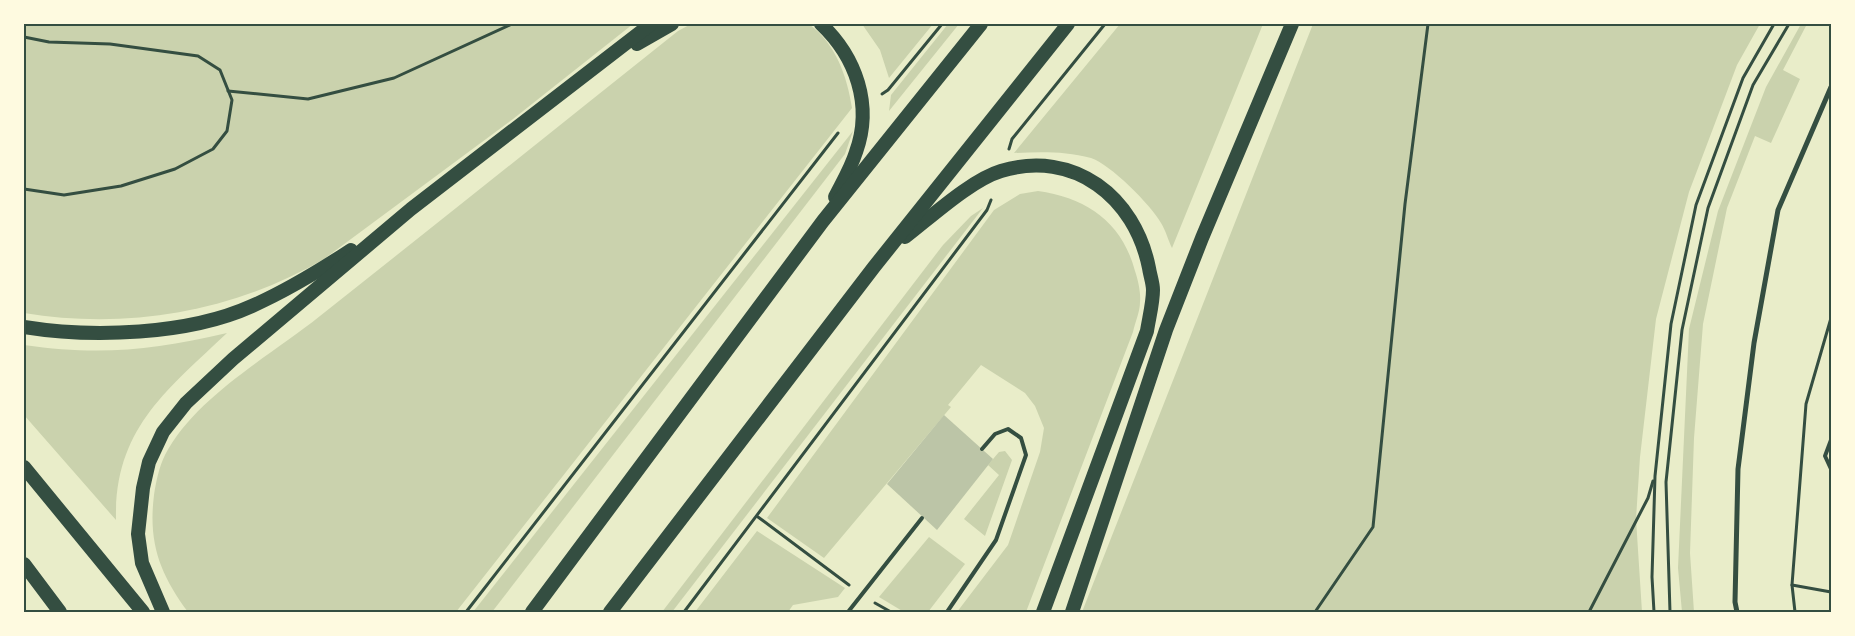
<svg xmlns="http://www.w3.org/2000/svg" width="1855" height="636" font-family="'DM Sans',sans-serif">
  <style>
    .green { fill: #cad2ad }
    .building { fill: #bcc5a7 }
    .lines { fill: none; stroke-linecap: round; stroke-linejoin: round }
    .path { stroke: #344e41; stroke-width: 3 }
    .service { stroke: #344e41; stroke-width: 4 }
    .minor { stroke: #344e41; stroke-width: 5 }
    .trunk { stroke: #344e41; stroke-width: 14 }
    .neatline { fill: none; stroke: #344e41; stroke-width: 2 }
  </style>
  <rect width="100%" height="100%" fill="#e9edc9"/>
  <g class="green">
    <path d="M24,24H633L513,119L324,259C233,312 127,330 24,313Z"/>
    <path d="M691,24H809C836,44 847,76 852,108L456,612H188C160,574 148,543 154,495C156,482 159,467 165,455C195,397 270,356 320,316C440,221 559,126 678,31Z"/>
    <polygon points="862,24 933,24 889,78 880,50"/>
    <polygon points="948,24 959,24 889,111 891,95"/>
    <path d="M1120,24H1263L1172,248C1168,240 1166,231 1161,223C1151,205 1110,164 1091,158C1065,151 1040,152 1014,153Z"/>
    <polygon points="1313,24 1760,24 1737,65 1689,192 1656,319 1640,457 1636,519 1642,612 1082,612"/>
    <polygon points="1801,24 1807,24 1783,70 1800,79 1771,143 1755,136 1727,208 1703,324 1694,438 1690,553 1694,612 1682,612 1678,568 1689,329 1718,211 1766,87"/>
    <polygon points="853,131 845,154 492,612 473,612"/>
    <path d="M1038,191C1087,198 1122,222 1135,271C1138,280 1141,293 1140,302C1140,312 1135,322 1133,332L1026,612H957L1008,545L1040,452L1044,428L1035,406L1025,393L981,365L948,405L951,407L824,558L767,518L994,210L1020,194Z"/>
    <polygon points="983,208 672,612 662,612 943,245 971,216"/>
    <path d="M227,333C167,390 114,429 116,520L24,415V345C100,356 153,350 227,333Z"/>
    <polygon points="1005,451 1012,460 985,536 964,519 999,475 988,465 999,452"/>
    <polygon points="757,531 845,588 838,597 793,605 788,612 695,612"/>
    <polygon points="929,537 965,564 928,612 904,612 879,597"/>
  </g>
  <polygon class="building" points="944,415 993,459 937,530 887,484"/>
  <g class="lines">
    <g class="path">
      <polyline points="24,37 49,42 110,44 198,56 220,70 232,100 227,131 213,149 175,169 121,186 64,195 24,189"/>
      <polyline points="228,91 308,99 394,78 512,24"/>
      <polyline points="882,94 888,90 942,24"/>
      <polyline points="1009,149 1012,139 1105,24"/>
      <polyline points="758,517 849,585"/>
      <polyline points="1792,585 1831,592"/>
      <polyline points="875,603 891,612"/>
      <polyline points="466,612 838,133"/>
      <polyline points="684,612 987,210 991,200"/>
      <polyline points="1315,612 1373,527 1405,204 1428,24"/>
      <polyline points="1589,612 1648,498 1653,481"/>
      <polyline points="1654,612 1652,577 1655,476 1671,324 1696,205 1743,78 1774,24"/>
      <polyline points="1670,612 1666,482 1682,330 1708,208 1753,85 1789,24"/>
      <polyline points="1795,612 1792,585 1806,404 1831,318"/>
    </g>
    <g class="service">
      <polyline points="1831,440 1825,456 1831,469"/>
      <polyline points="848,612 922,518"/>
      <polyline points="947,612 996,540 1026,455 1021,438 1008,429 995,434 982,449"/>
    </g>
    <polyline class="minor" points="1737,612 1735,602 1738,469 1754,343 1778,210 1831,87"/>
    <g class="trunk">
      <path d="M821,24C856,57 873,105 856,152C851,168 842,183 835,197"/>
      <polyline points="637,44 672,24"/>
      <path d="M905,237C931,217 971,180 1001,171C1074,149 1135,197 1149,268C1150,275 1153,283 1153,290C1153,303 1149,318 1147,331L1043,612"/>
      <path d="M24,327C92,338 188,335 252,306C286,291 319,271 351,250"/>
      <polyline points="24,467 143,612"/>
      <polyline points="24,564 60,612"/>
      <polyline points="163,612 142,563 138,534 143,488 149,462 163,432 186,403 233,359 411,209 651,24"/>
      <polyline points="532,612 823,221 981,24"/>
      <polyline points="610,612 874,267 1068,24"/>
      <polyline points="1072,612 1166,330 1202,238 1292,24"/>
    </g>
  </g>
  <rect width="1855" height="636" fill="none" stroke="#fefae0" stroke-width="50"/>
  <rect x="25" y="25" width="1805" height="586" class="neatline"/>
</svg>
